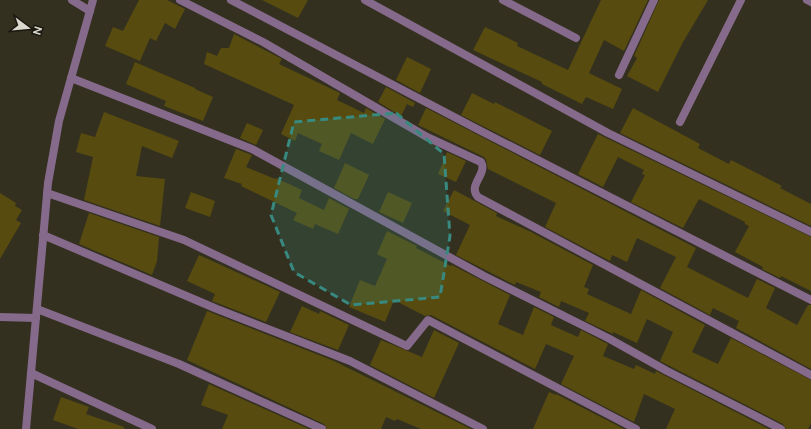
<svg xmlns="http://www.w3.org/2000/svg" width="811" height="429" font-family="Figtree,sans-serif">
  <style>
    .building { fill: #574b0f }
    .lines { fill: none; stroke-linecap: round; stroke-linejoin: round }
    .street { stroke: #866a8c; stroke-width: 8 }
    .marked { fill: #388a81; fill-opacity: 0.2; stroke: #388a81; stroke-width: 3; stroke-dasharray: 8 5; stroke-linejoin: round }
  </style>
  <rect width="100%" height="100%" fill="#34301f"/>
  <g class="building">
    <polygon points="139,0 167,0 185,9 175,29 165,23 156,41 150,38 140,61 105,46 113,27 123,31"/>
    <polygon points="262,0 308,0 298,18"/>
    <polygon points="601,0 648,0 624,51 604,40 589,73 622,89 613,109 586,97 582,104 542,84 542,82 473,50 485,27 518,43 517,46 568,70"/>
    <polygon points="659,0 708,0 683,42 658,92 627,76 637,58 634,56"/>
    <polygon points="234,34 282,59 279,64 340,93 337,100 364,113 366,108 385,119 373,144 351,133 339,160 319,151 322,144 298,133 295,141 281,134 294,105 204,64 207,52 217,56 221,48 229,48"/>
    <polygon points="407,57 431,69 420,93 396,80"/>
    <polygon points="135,62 195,88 195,89 213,97 203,121 164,106 166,101 126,84"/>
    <polygon points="386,87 415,103 413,107 407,104 401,116 378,102"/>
    <polygon points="472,93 494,104 495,102 552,131 540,155 461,115"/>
    <polygon points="426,108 696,248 687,267 748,298 757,279 775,288 766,308 797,325 808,305 811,305 811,369 736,328 739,321 713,308 710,315 660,288 676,257 637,238 627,262 612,255 610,261 545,227 556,203 488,169 486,160 484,157 418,125"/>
    <polygon points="633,108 700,144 698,148 729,164 731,160 782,186 780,188 811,204 811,226 620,133"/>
    <polygon points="104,112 179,141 172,158 142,146 136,176 165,179 160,226 84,200 93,157 76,152 81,133 95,137"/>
    <polygon points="247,123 263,130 256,145 240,138"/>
    <polygon points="598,134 811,237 811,291 781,276 780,278 762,269 763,267 735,252 749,226 745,224 745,222 699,199 683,228 631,202 645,175 642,174 644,170 618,157 603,187 578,174"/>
    <polygon points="236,149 252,155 246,167 275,179 276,178 302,190 299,198 324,210 329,198 349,209 338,234 315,224 313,229 293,220 297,213 241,186 242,184 224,178"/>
    <polygon points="447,152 466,161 456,182 438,174"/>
    <polygon points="345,163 369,175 358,199 354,199 334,188"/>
    <polygon points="454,190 497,213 496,216 531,232 593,265 584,287 589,289 587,294 631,314 641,290 705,325 692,352 718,364 731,338 811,380 811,423 808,429 786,429 783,424 660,361 673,332 647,319 637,343 613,332 613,334 585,321 589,313 561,301 559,307 539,297 541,292 516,282 515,285 456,255 470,225 443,211"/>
    <polygon points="191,192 215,201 210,217 185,208"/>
    <polygon points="388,192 412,203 403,223 379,212"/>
    <polygon points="0,193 16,203 15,206 22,210 16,220 21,223 0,259"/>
    <polygon points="89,213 159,237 157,261 152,275 79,244"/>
    <polygon points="387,231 417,246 416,248 451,266 452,265 510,295 498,324 523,335 534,307 554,317 551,325 578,337 581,330 608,344 603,356 634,369 636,365 655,374 656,371 769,429 666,429 675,409 644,394 634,422 561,384 574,356 546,344 535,369 431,315 425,316 394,300 385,322 349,307 360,280 375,286 387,259 377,254"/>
    <polygon points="199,255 280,292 266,322 212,301 215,294 187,281"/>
    <polygon points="302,306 319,314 320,311 349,325 338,350 290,332"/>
    <polygon points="207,311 334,361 471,429 421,429 397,419 395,421 386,417 381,429 327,429 324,424 187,360"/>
    <polygon points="434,330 459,343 434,398 370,365 381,340 422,357"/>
    <polygon points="209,384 309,429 222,429 228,415 201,405"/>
    <polygon points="549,392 556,395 556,394 624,429 533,429"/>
    <polygon points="61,397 89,407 86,414 124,427 124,429 78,429 53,420"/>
  </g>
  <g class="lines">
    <g class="street">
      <polyline points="72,0 90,11"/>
      <path d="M180,0L263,42L427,137L481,162C488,174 467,185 478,197L811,375"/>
      <polyline points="231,0 479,130 811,300"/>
      <polyline points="365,0 608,133 811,232"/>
      <polyline points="503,0 576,38"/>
      <polyline points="807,0 811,2"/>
      <polyline points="619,75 654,0"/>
      <polyline points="71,78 252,149 484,276 608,338 667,371 781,429"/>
      <polyline points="680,122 741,0"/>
      <polyline points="47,193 184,240 407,346 428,320 636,429"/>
      <polyline points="43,235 217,309 350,361 483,429"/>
      <polyline points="37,309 179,364 322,429"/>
      <polyline points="0,317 36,318"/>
      <polyline points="31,373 152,429"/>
      <polyline points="26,429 48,183 59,121 93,0"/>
    </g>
  </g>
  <path class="marked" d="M396,113L444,154L450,236L440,297L351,305L294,272L271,215L294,122Z"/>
  <g transform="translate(28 28) rotate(106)" stroke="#1a1810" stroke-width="3" paint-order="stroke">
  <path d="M0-3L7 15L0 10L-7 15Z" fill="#dbd9ce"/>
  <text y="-6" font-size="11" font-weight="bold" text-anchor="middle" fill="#dbd9ce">N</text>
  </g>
</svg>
